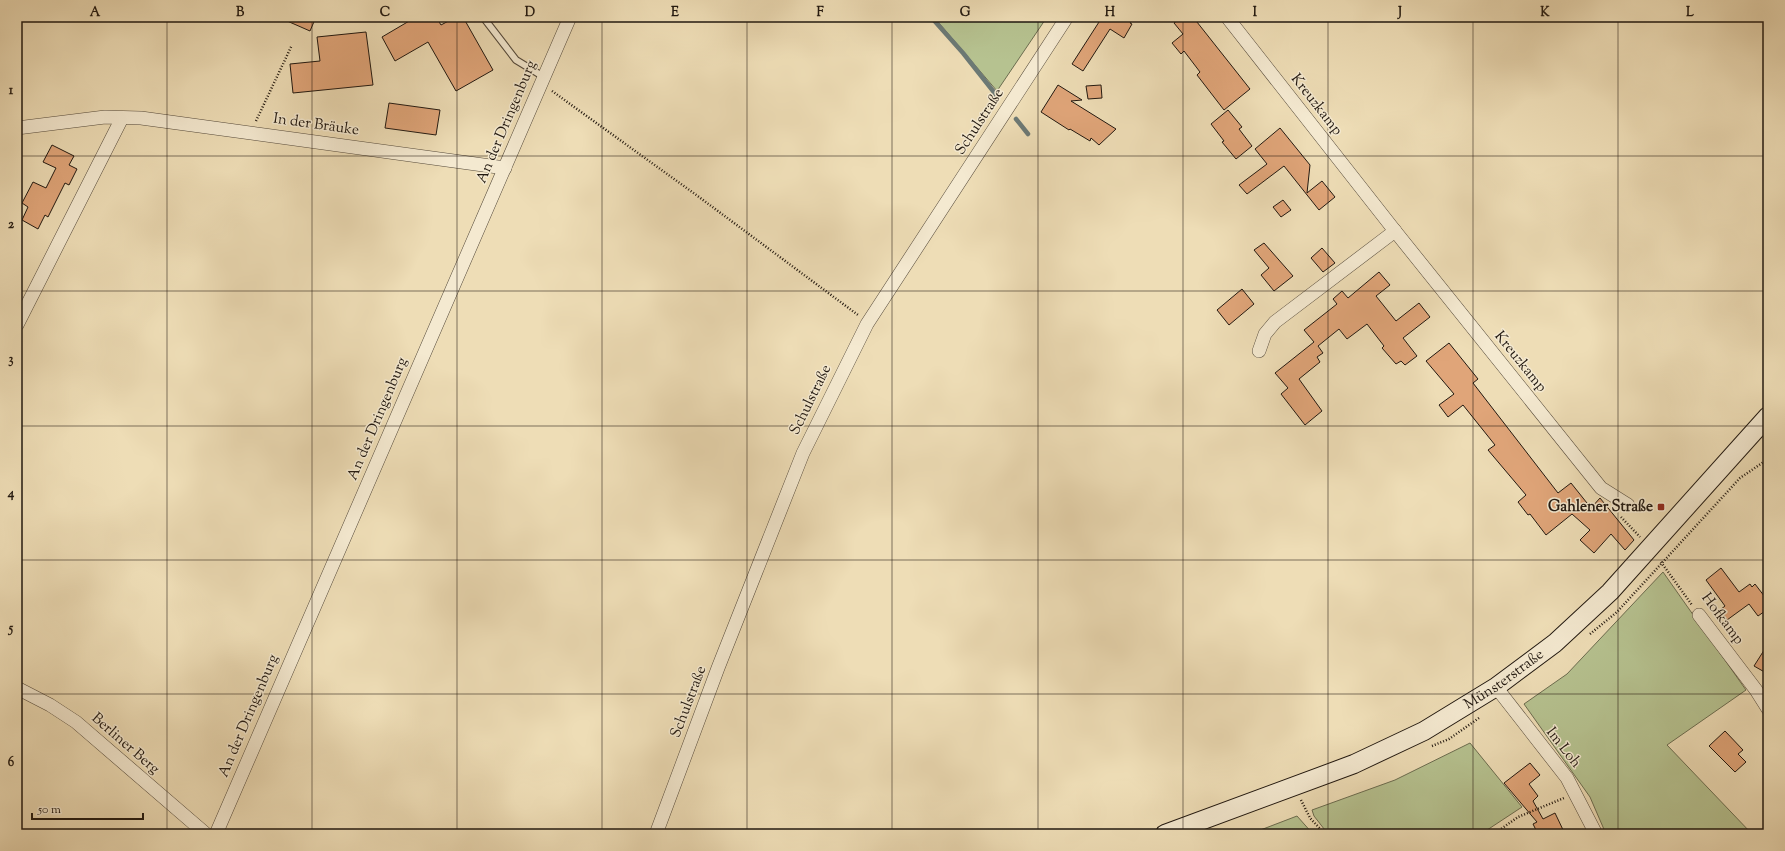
<svg xmlns="http://www.w3.org/2000/svg" width="1785" height="851" font-family="'Sorts Mill Goudy',serif">
  <style>
    .green { fill: #b6c290; stroke: #6c6d50 }
    .lines { fill: none; stroke-linecap: round; stroke-linejoin: round }
    .stream { stroke: #6c7975; stroke-width: 4.5 }
    .building { fill: #e0a579; stroke: #211810 }
    .service-casing { stroke: #54493a; stroke-width: 8 }
    .minor-casing { stroke: #54493a; stroke-width: 14 }
    .secondary-casing { stroke: #211810; stroke-width: 20 }
    .path { stroke: #211810; stroke-width: 2.5; stroke-dasharray: 1 2; stroke-linecap: butt }
    .service { stroke: #f4e9d0; stroke-width: 6 }
    .minor { stroke: #f4e9d0; stroke-width: 13 }
    .secondary { stroke: #f4e9d0; stroke-width: 18 }
    .grid { fill: none; stroke: #211810; stroke-width: 1; stroke-opacity: 0.55 }
    .poi-dot { fill: #8f2418; stroke: #f4e9d0; stroke-width: 1.5 }
    .labels { text-anchor: middle; dominant-baseline: central; stroke-width: 3; stroke-linejoin: round; paint-order: stroke }
    .street-label { font-size: 15px; fill: #211810; stroke: #f4e9d0 }
    .poi-label { font-size: 15px; font-weight: bold; fill: #211810; stroke: #f4e9d0; text-anchor: end }
    .neatline { fill: none; stroke: #211810; stroke-width: 1.5 }
    .grid-label { font-size: 13px; text-anchor: middle; font-weight: bold; fill: #211810 }
  </style>
  <rect width="100%" height="100%" fill="#eeddb6"/>
  <filter id="stains"><feTurbulence type="fractalNoise" baseFrequency=".005" numOctaves="4"/><feColorMatrix values="0 0 0 0 .2 0 0 0 0 .09 0 0 0 0 .02 0 0 0 .5 -.17"/></filter>
  <radialGradient id="worn" r=".72"><stop offset=".6" stop-color="#630" stop-opacity="0"/><stop offset="1" stop-color="#630" stop-opacity=".3"/></radialGradient>
  <g class="green">
    <polygon points="934,17 1047,17 997,91"/>
    <polygon points="1663,572 1746,690 1667,745 1752,834 1606,834 1590,797 1524,704 1567,674"/>
    <polygon points="1470,743 1522,807 1481,834 1328,834 1314,816 1312,810 1395,780"/>
    <polygon points="1297,816 1313,834 1250,834"/>
  </g>
  <g class="lines">
    <g class="stream">
      <polyline points="931,17 963,53 997,96"/>
      <polyline points="1016,119 1028,134"/>
    </g>
  </g>
  <g class="building">
    <polygon points="278,17 316,17 310,31"/>
    <polygon points="416,17 436,17 441,25 456,17 463,17 493,70 456,91 428,42 395,61 382,37"/>
    <polygon points="1091,17 1134,17 1130,23 1132,24 1124,38 1110,29 1083,71 1072,64 1099,22"/>
    <polygon points="1182,17 1193,17 1250,89 1224,110 1197,75 1200,72 1184,51 1181,54 1172,43 1183,34 1174,23"/>
    <polygon points="366,32 373,85 293,93 290,64 320,61 317,37"/>
    <polygon points="1058,85 1082,100 1071,101 1116,129 1099,145 1091,138 1090,141 1070,129 1069,130 1041,112"/>
    <polygon points="1101,85 1102,98 1088,99 1086,86"/>
    <polygon points="389,103 440,110 436,135 385,128"/>
    <polygon points="1228,110 1242,127 1239,129 1252,146 1236,159 1222,142 1224,141 1211,124"/>
    <polygon points="1280,128 1310,165 1307,193 1322,181 1335,197 1319,210 1284,166 1247,194 1239,185 1267,164 1255,149"/>
    <polygon points="52,145 74,156 69,165 77,169 69,185 65,183 48,217 45,215 38,229 22,220 28,207 22,203 33,182 46,188 56,168 43,162"/>
    <polygon points="1283,200 1291,210 1281,217 1273,207"/>
    <polygon points="1264,243 1293,276 1274,291 1261,275 1269,268 1254,250"/>
    <polygon points="1322,248 1335,263 1323,272 1311,258"/>
    <polygon points="1379,272 1390,285 1376,296 1396,321 1419,303 1430,317 1403,338 1417,356 1405,365 1401,361 1396,364 1382,348 1384,346 1367,324 1347,339 1339,329 1318,346 1323,353 1317,357 1320,362 1299,379 1322,411 1305,425 1281,394 1288,388 1275,373 1314,342 1304,330 1337,304 1333,299 1342,291 1348,298"/>
    <polygon points="1242,289 1254,304 1229,325 1217,310"/>
    <polygon points="1449,343 1478,379 1473,383 1558,493 1571,483 1591,508 1600,498 1634,540 1625,550 1611,534 1594,553 1580,540 1590,530 1572,514 1546,535 1530,514 1528,515 1518,502 1526,495 1488,450 1495,445 1463,405 1448,417 1439,405 1454,394 1426,361"/>
    <polygon points="1721,568 1739,592 1750,584 1752,587 1755,584 1768,601 1768,609 1758,616 1749,604 1727,620 1720,610 1725,606 1706,580"/>
    <polygon points="1768,644 1768,674 1754,666"/>
    <polygon points="1725,731 1743,750 1738,754 1746,762 1735,772 1709,746"/>
    <polygon points="1530,763 1540,775 1529,784 1538,796 1533,801 1543,819 1555,813 1565,834 1538,834 1533,824 1537,822 1504,783"/>
  </g>
  <g class="lines">
    <defs>
      <polyline id="service" points="483,17 516,60 544,77"/>
      <g id="minor">
        <polyline points="1227,17 1395,231 1601,488 1628,505"/>
        <polyline points="17,128 105,117 141,118 505,168"/>
        <polyline points="17,325 122,118"/>
        <polyline points="1259,351 1265,334 1275,322 1395,231"/>
        <polyline points="1699,615 1756,690 1768,709"/>
        <polyline points="1496,687 1567,778 1596,834"/>
        <polyline points="17,688 50,705 76,722 206,834"/>
        <polyline points="216,834 570,17"/>
        <polyline points="656,834 718,668 803,453 867,324 1067,17"/>
      </g>
      <g id="secondary">
        <path id="s1" d="M1165,834L1354,764L1424,731L1496,687L1555,643L1610,592L1768,416"/>
      </g>
    </defs>
    <use href="#service" class="service-casing"/>
    <use href="#minor" class="minor-casing"/>
    <use href="#secondary" class="secondary-casing"/>
    <g class="path">
      <polyline points="552,91 699,197 858,315"/>
      <polyline points="256,121 292,45"/>
      <polyline points="1621,517 1640,537"/>
      <polyline points="1661,562 1692,605"/>
      <polyline points="1590,634 1617,612 1740,478 1768,459"/>
      <polyline points="1432,746 1449,739 1479,718"/>
      <polyline points="1301,800 1310,818 1325,834"/>
      <polyline points="1494,834 1518,817 1564,798"/>
    </g>
    <use href="#service" class="service"/>
    <use href="#minor" class="minor"/>
    <use href="#secondary" class="secondary"/>
  </g>
  <path class="grid" d="M167,17V834M312,17V834M457,17V834M602,17V834M747,17V834M892,17V834M1038,17V834M1183,17V834M1328,17V834M1473,17V834M1618,17V834M17,156H1768M17,291H1768M17,426H1768M17,560H1768M17,694H1768"/>
  <rect class="poi-dot" x="1657" y="503" width="8" height="8" rx="2"/>
  <g class="labels">
    <g class="street-label">
      <text transform="translate(1316 105) rotate(52)">Kreuzkamp</text>
      <text transform="translate(507 122) rotate(-67)">An der Dringenburg</text>
      <text transform="translate(980 122) rotate(-57)">Schulstraße</text>
      <text transform="translate(316 125) rotate(8)">In der Bräuke</text>
      <text transform="translate(1520 362) rotate(51)">Kreuzkamp</text>
      <text transform="translate(811 400) rotate(-64)">Schulstraße</text>
      <text transform="translate(378 419) rotate(-67)">An der Dringenburg</text>
      <text transform="translate(1722 619) rotate(53)">Hofkamp</text>
      <text stroke="none"><textPath href="#s1" startOffset="374">Münsterstraße</textPath></text>
      <text transform="translate(689 702) rotate(-69)">Schulstraße</text>
      <text transform="translate(249 716) rotate(-67)">An der Dringenburg</text>
      <text transform="translate(125 744) rotate(41)">Berliner Berg</text>
      <text transform="translate(1563 748) rotate(52)">Im Loh</text>
    </g>
    <g class="poi-label">
      <text x="1653" y="507">Gahlener Straße</text>
    </g>
  </g>
  <rect width="1785" height="851" fill="none" stroke="#eeddb6" stroke-width="44"/>
  <path d="M32 813v6h111v-6" fill="none" stroke="#211810" stroke-width="2"/>
  <text x="38" y="813" font-size="12" fill="#211810" stroke="#f4e9d0" stroke-width="3" paint-order="stroke">50 m</text>
  <rect x="22" y="22" width="1741" height="807" class="neatline"/>
  <g class="grid-label">
    <text x="95" y="16">A</text>
    <text x="240" y="16">B</text>
    <text x="385" y="16">C</text>
    <text x="530" y="16">D</text>
    <text x="675" y="16">E</text>
    <text x="820" y="16">F</text>
    <text x="965" y="16">G</text>
    <text x="1110" y="16">H</text>
    <text x="1255" y="16">I</text>
    <text x="1400" y="16">J</text>
    <text x="1545" y="16">K</text>
    <text x="1690" y="16">L</text>
    <text x="11" y="94">1</text>
    <text x="11" y="228">2</text>
    <text x="11" y="363">3</text>
    <text x="11" y="497">4</text>
    <text x="11" y="632">5</text>
    <text x="11" y="766">6</text>
  </g>
  <rect width="100%" height="100%" filter="url(#stains)"/>
  <rect width="100%" height="100%" fill="url(#worn)"/>
</svg>
